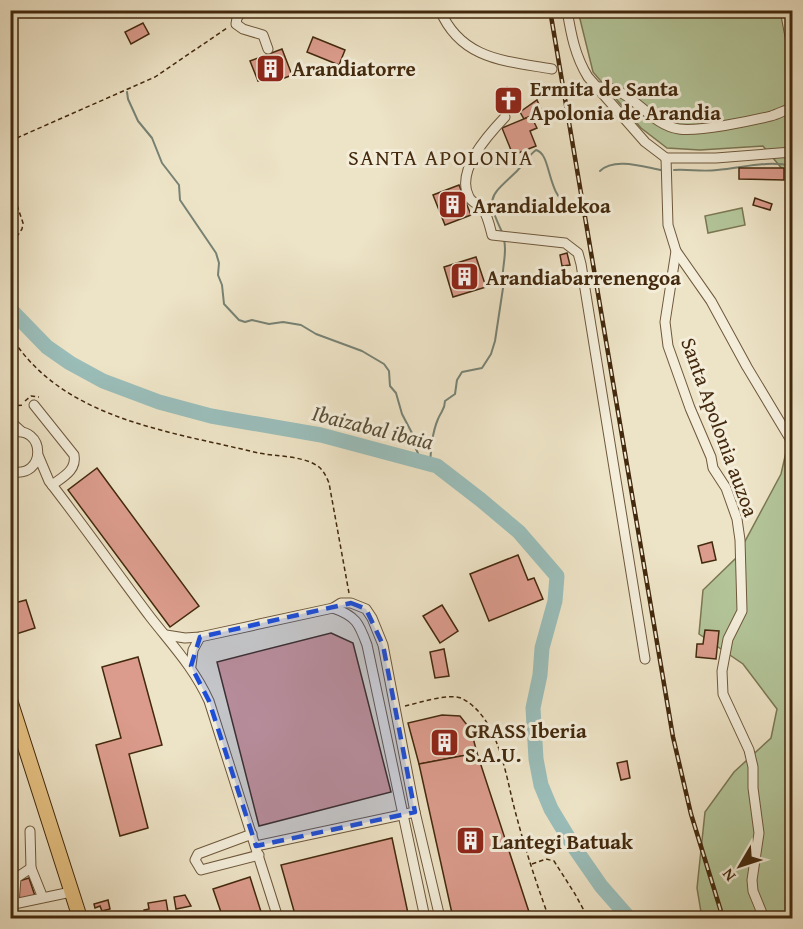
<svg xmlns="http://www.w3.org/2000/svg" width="803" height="929" font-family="'Gentium Book Plus',serif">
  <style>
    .green { fill: #b3c599; stroke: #7b7753; stroke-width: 1.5 }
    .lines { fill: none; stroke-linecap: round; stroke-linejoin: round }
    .stream { stroke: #778274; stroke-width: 2 }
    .river { stroke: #9abdb9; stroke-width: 15 }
    .building { fill: #dc9c8d; stroke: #43290d; stroke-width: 1.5 }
    .minor-casing { stroke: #6e583b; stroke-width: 11 }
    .highway-casing { stroke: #43290d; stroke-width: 16 }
    .path { stroke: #43290d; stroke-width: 1.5; stroke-dasharray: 4.5 3; stroke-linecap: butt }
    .minor { stroke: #f3edda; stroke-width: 9 }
    .highway { stroke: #e6c283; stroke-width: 14 }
    .rail-casing { stroke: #43290d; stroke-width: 4.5 }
    .rail { stroke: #f3edda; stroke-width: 2; stroke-dasharray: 7; stroke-linecap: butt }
    .marked { fill: #1d4ed8; fill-opacity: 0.2; stroke: #1d4ed8; stroke-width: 4.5; stroke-dasharray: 12 8; stroke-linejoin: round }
    .labels { text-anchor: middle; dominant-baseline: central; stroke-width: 6; stroke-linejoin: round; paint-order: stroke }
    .poi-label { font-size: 21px; font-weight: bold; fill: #43290d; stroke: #f3edda; text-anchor: start }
    .street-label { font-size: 21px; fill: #43290d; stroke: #f3edda }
    .neighbourhood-label { font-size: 22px; letter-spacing: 1.5px; fill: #43290d; stroke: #f3edda }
    .water-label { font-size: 22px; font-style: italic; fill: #594e38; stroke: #f3edda }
  </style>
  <rect width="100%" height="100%" fill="#ede3c6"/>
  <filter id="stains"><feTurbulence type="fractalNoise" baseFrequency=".00333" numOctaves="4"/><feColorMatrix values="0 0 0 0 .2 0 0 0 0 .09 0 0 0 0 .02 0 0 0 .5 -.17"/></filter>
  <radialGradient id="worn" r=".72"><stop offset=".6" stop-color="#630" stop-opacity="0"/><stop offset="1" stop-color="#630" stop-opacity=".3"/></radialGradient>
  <g class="green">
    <polygon points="578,11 792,11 792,174 784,171 763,146 700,150 667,148 641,128 593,72"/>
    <polygon points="742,208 745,225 708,233 705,216"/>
    <polygon points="792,426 792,918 702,918 697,888 705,812 734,772 771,738 777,709 743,664 699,634 703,590 736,558 781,474"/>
  </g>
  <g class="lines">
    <g class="stream">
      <polyline points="127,92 128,99 138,121 152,138 162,163 179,185 180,200 216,253 219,263 218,275 222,285 224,304 239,320 245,322 252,320 269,324 283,322 301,325 316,334 362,351 384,364 389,371 390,386 396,393 402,414 413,435 414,444 422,463"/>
      <path d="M674,170C689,169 702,172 717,170C743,168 767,160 792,166"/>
      <path d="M600,171C614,157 644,167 661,170"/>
      <path d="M502,232C485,196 490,197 517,171C524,164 528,156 536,150C552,154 546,194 569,206L576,205"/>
      <path d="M430,464C431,449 432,433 438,419C441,411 445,410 445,401L455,394L457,380L462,372L482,368L491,354L495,341L503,288C500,272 508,254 504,240"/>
    </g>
    <polyline class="river" points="10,309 47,347 70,363 103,381 159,402 211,416 321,435 437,466 481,500 519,532 557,576 555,601 542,648 540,675 533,708 536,759 541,785 551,809 574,847 601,886 629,918"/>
  </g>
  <g class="building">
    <polygon points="143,23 149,34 131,44 125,32"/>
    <polygon points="313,37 345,50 339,65 307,52"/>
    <polygon points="282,49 292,75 277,81 275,75 258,81 250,61"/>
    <polygon points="507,87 520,103 508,113 498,101 502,98 498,94"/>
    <polygon points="537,100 542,111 524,119 520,112"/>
    <polygon points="531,116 537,128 530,131 536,146 513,155 502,128"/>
    <polygon points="739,168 784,168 784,180 739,179"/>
    <polygon points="459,185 471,215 445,225 433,195"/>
    <polygon points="755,198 772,204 770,210 753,205"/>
    <polygon points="567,253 570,265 562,266 560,255"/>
    <polygon points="476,257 486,287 453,297 444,267"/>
    <polygon points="97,468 199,606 170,627 68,490"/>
    <polygon points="712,542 716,560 702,563 698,546"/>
    <polygon points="518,555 528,580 534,578 543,599 489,621 470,574"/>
    <polygon points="26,600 35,628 10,636 10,623 17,621 11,604"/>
    <polygon points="442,605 458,631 440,643 423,616"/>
    <polygon points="705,630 719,631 716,659 696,657 697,644 703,644"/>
    <polygon points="331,633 353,643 391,792 259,826 217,662"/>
    <polygon points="444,649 449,676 435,678 430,652"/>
    <polygon points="138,657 162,745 129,754 148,828 120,836 96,745 121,738 102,667"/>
    <polygon points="442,715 460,716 471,730 477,753 419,764 408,723"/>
    <polygon points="477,753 531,918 453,918 419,764"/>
    <polygon points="627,761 630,778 621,780 617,763"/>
    <polygon points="392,838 409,918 296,918 281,865"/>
    <polygon points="250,877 263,918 223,918 213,889"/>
    <polygon points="29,878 35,896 17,902 19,881"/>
    <polygon points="185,895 191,906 176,909 174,897"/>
    <polygon points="108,900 110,909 102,911 100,906 95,908 94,904"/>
    <polygon points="166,900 169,918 145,918 144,910 149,909 148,903"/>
  </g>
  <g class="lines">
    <defs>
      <g id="minor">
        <polyline points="243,10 237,18 236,24 243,29 263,35 268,49"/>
        <path d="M440,10C461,60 506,61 552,69"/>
        <path d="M567,10C571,34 575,56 588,77L645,142L666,158H716L792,152"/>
        <polyline points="785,10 792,47"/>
        <path d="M598,87C631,85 648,125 679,129C698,132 751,121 771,116C778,114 785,110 792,108"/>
        <path d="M505,117C488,135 455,171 469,197C472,203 479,204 483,209C488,217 490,227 492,235L565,243L578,253L581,264L645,659"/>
        <polyline points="666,158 668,225 676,251 665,322 668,346 690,408 711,457 713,468 726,488 737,519 740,540 742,611 728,639 722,671 723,694 749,750 753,767 753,788 759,833 752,880 753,891 764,918"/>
        <polyline points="676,251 711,301 747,367 792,442"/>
        <path d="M34,405L74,455C77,470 63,477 52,485"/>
        <polyline points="10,421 21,431"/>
        <path d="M10,433C47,423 47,481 10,471"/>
        <path d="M38,455L49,481C84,526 117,573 151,618C173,646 194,668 209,701L278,918"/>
        <polyline points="333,608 341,603 351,603 366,609 372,618 383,645 415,812 440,918"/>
        <path d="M166,635L185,638L200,637L333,608C356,616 359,623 367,645L425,918"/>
        <polyline points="191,666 193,650 200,637"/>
        <polyline points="30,831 31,868"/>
        <polyline points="252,834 198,854 195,860 201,870 259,855"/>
        <polyline points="256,846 415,812"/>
        <polyline points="43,898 31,868 16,878 14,904 71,892"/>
      </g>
      <polyline id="highway" points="10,700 80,918"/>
    </defs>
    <use href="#minor" class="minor-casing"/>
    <use href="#highway" class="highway-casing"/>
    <g class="path">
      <polyline points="10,141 155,77 227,28"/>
      <polyline points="10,184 23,223 22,229 10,247"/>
      <path d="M10,335C62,420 170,431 258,453C274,456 302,456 316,465C323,469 326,476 329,483L349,593"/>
      <polyline points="25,401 31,396 39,397"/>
      <polyline points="10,406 25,405"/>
      <path d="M405,706C419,703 451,692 463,699C501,720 506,781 517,818C526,852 537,885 549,918"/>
      <polyline points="532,864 546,859 554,861 575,894 588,918"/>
    </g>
    <use href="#minor" class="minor"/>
    <use href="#highway" class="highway"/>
    <defs>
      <polyline id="rail" points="550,10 673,737 691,814 723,918"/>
    </defs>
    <use href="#rail" class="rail-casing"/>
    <use href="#rail" class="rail"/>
  </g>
  <path class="marked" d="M351,603L366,609L383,645L415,812L256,846L209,701L191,666L200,637Z"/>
  <defs>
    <symbol id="building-square" viewBox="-11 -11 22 22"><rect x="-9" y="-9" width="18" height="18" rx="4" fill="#8f2418" stroke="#f3edda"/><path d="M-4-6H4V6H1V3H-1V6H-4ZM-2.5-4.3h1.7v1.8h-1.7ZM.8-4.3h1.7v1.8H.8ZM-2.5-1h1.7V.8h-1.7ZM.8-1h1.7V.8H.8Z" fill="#fff"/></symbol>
    <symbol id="church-square" viewBox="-11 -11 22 22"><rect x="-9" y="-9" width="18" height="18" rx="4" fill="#8f2418" stroke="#f3edda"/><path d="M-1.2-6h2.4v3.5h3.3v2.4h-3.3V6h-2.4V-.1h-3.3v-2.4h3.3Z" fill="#fff"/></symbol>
  </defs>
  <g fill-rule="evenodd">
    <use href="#building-square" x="254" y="52" width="33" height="33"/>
    <use href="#church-square" x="492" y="84" width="33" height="33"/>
    <use href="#building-square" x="436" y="188" width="33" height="33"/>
    <use href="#building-square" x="448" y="260" width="33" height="33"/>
    <use href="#building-square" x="428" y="726" width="33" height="33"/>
    <use href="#building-square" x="454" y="824" width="33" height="33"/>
  </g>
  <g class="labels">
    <g class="poi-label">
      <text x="292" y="68">Arandiatorre</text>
      <text x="530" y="88">Ermita de Santa<tspan x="530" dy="24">Apolonia de Arandia</tspan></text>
      <text x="473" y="205">Arandialdekoa</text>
      <text x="486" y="277">Arandiabarrenengoa</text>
      <text x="465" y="730">GRASS Iberia<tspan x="465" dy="24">S.A.U.</tspan></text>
      <text x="492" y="841">Lantegi Batuak</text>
    </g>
    <g class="street-label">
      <text transform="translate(720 427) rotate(70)">Santa Apolonia auzoa</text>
    </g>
    <g class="neighbourhood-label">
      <text x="441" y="157">SANTA APOLONIA</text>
    </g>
    <g class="water-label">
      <text transform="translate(373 427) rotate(14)">Ibaizabal ibaia</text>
    </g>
  </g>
  <rect width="803" height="929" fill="none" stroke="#ede3c6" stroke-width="36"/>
  <rect x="12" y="12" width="779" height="905" fill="none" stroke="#43290d" stroke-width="3"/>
  <rect x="18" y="18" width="767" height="893" fill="none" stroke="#43290d" stroke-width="1.5"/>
  <g transform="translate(740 866) rotate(231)" stroke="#f3edda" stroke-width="4.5" paint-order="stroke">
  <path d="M0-4.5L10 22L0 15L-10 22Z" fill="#43290d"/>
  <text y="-9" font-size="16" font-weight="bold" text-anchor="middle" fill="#43290d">N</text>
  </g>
  <rect width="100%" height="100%" filter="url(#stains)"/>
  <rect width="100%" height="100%" fill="url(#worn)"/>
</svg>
